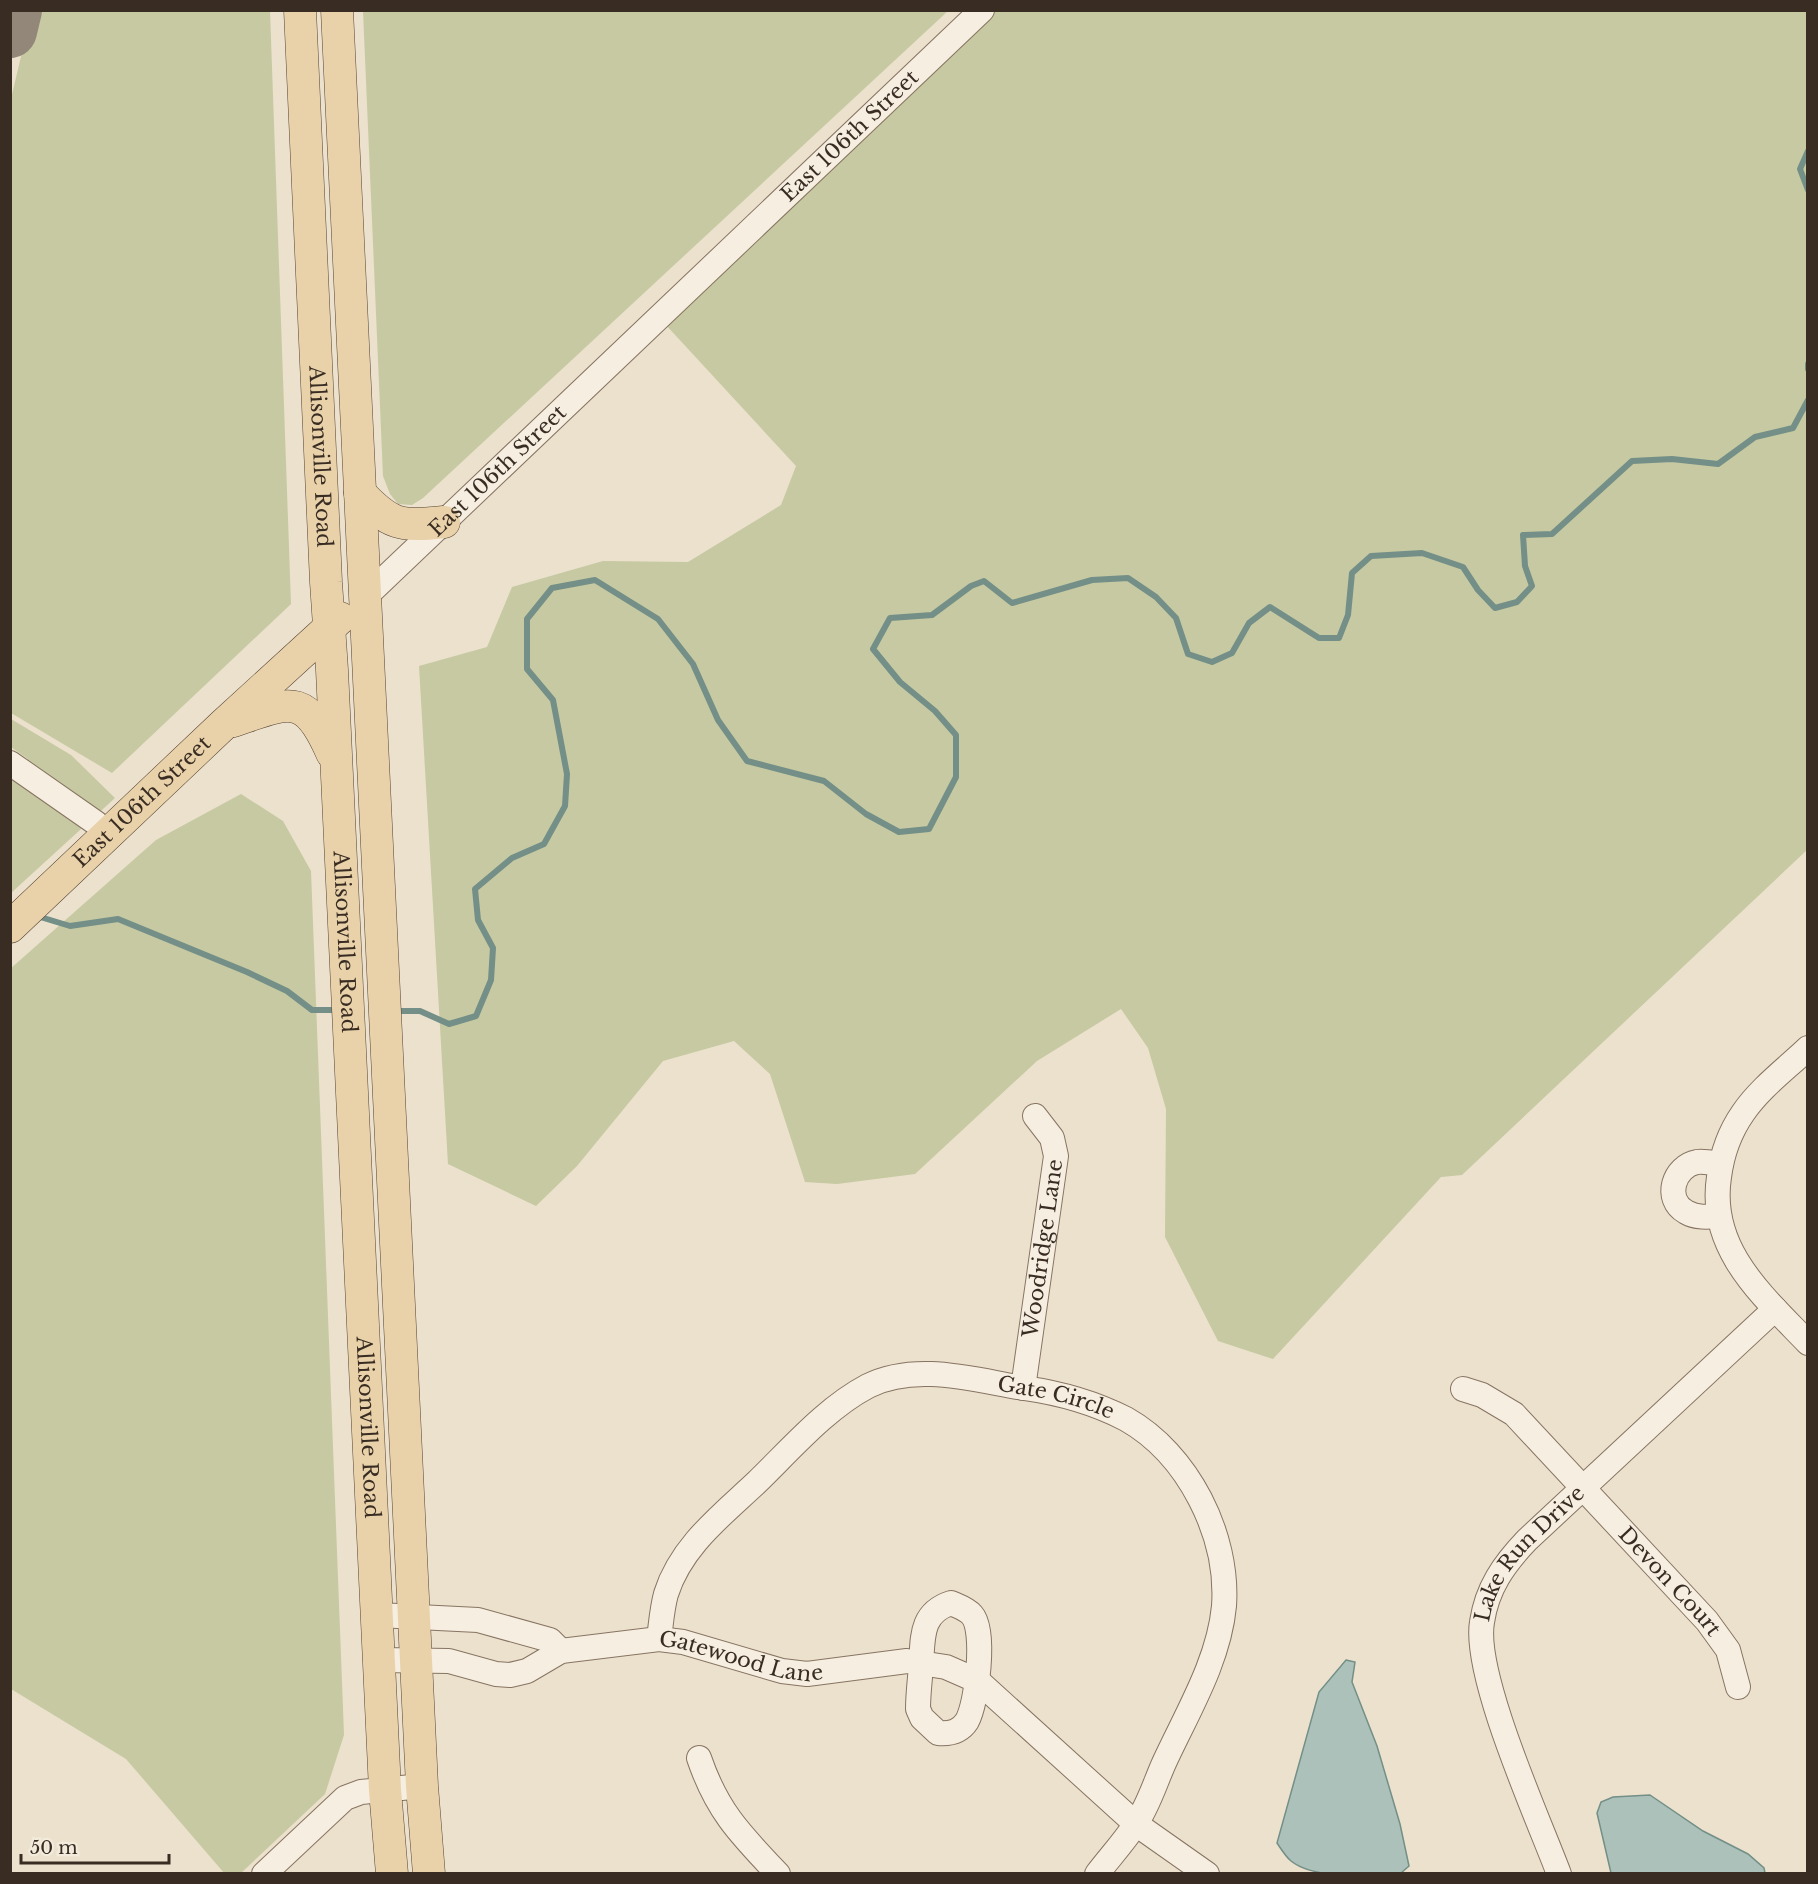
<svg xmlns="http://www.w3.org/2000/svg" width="1818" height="1884" font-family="'Libre Baskerville',serif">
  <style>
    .green { fill: #c6c9a1 }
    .water { fill: #acc1ba; stroke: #738f87; stroke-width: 1.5 }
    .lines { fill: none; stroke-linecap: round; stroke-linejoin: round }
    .stream { stroke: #738f87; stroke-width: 6 }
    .taxiway { stroke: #928778; stroke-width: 54 }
    .minor-casing { stroke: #877462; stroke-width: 26 }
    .major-casing { stroke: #564335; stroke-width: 33 }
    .minor { stroke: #f6eee0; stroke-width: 24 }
    .major { stroke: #e9d2aa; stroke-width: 32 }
    .labels { text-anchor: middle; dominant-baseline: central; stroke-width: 5; stroke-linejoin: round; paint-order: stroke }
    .street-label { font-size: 21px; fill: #392d23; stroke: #f3ebdc }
  </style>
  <rect width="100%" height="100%" fill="#ebe1cd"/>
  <g class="green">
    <polygon points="32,10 270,11 291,604 112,773 11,713 10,103"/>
    <polygon points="363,11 363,10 948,11 423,498 412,505 398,504 390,494 383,476"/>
    <polygon points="995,11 1807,11 1807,850 1462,1175 1441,1177 1273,1359 1218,1341 1165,1237 1166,1109 1148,1048 1121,1009 1037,1061 915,1174 837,1184 805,1182 770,1074 734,1041 663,1061 577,1166 536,1206 448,1164 419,666 487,647 512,587 603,561 688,562 781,505 796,466 665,324"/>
    <polygon points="11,719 71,755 115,798 11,893 11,776 28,759 11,747"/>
    <polygon points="241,794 283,821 311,871 344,1735 325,1794 241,1873 225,1874 126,1759 11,1689 10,969 156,840"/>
  </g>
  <g class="water">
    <path d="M1346,1660L1355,1662L1352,1682L1377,1746L1400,1824L1409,1866L1401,1873C1370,1874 1316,1881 1291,1861C1286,1857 1281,1849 1277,1843L1319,1692Z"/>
    <polygon points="1650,1795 1703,1831 1748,1854 1764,1868 1765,1873 1611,1873 1597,1813 1601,1802 1613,1797"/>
  </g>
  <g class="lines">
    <g class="stream">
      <polyline points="1808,151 1800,169 1808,190"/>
      <polyline points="1808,364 1808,369"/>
      <polyline points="37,916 70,926 118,919 247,972 287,991 312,1010 339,1010"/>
      <polyline points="394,1011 420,1011 449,1024 476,1016 491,980 493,948 478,920 475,889 512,858 544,844 565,806 567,774 553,700 527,669 527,619 552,588 595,580 658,619 693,664 718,720 747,761 824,781 866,814 899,832 929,829 956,777 956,735 935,711 900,682 873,649 890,618 932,615 971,586 984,581 1012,603 1092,580 1128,578 1156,597 1176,618 1188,654 1212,662 1232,653 1249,623 1270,607 1319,638 1339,638 1348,615 1352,573 1371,556 1422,553 1463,567 1478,590 1495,608 1517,602 1532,586 1525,566 1523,535 1552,534 1632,461 1672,459 1718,464 1755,437 1793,428 1808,400"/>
    </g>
    <polyline class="taxiway" points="10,31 15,10"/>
    <defs>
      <g id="minor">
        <path id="s1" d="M365,597L982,10"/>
        <polyline points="10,763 96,823 107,836"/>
        <path d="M1808,1048C1786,1069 1760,1088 1743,1113C1729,1133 1722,1154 1719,1177C1708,1249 1762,1295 1808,1343"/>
        <path d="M1719,1216C1708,1217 1696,1218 1686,1212C1663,1199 1674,1166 1697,1162C1704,1161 1714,1163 1721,1164"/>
        <path id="s2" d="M1023,1388L1056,1156L1052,1138L1035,1116"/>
        <path id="s3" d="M1463,1389L1482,1395L1514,1414L1707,1621L1728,1650L1738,1687"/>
        <path d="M951,1603C958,1606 967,1609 972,1615C986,1631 977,1703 967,1721C960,1732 950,1734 938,1733L922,1718L918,1709C918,1694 920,1680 921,1665C923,1638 920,1613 951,1603Z"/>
        <polyline points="378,1615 478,1620 550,1640 561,1651"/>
        <path id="s4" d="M659,1639C661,1624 662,1608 666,1594C681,1546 722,1515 757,1482C791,1449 826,1408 868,1386C916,1362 974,1380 1024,1388C1060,1393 1093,1402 1126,1419C1188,1454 1229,1535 1224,1606C1219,1661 1187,1713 1164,1763C1155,1783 1148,1807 1135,1825C1124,1842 1109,1858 1097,1874"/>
        <path id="s5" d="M380,1660L449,1661L496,1674L510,1675L527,1671L561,1651L659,1639L683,1642L782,1671L807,1674L907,1661L946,1667L978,1681L1136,1824L1207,1874"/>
        <path d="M699,1758C717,1811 740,1834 778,1874"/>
        <polyline points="264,1874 345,1798 361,1792 422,1786"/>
        <path id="s6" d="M1559,1874C1538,1818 1473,1675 1482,1622C1487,1588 1504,1564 1527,1540L1775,1309"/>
      </g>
      <g id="major">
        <path id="s7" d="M300,10L326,582L332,670L385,1790L392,1874"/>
        <polyline points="337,10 422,1786 429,1874"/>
        <path d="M360,493C390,525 400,527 444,522"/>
        <path d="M233,721C290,702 305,691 332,753"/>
        <path id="s8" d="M10,927L224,724L340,618"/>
      </g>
    </defs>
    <use href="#minor" class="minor-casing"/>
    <use href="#major" class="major-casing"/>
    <use href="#minor" class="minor"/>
    <use href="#major" class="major"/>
  </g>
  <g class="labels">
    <g class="street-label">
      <text stroke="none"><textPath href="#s1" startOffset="669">East 106th Street</textPath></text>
      <text stroke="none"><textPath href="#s7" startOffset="447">Allisonville Road</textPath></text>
      <text stroke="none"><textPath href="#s1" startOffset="183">East 106th Street</textPath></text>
      <text stroke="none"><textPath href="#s8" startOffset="182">East 106th Street</textPath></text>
      <text stroke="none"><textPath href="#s7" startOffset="933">Allisonville Road</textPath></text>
      <text stroke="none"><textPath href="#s2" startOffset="141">Woodridge Lane</textPath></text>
      <text stroke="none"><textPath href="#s4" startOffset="531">Gate Circle</textPath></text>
      <text stroke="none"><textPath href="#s7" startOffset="1419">Allisonville Road</textPath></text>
      <text stroke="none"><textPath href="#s6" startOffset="350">Lake Run Drive</textPath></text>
      <text stroke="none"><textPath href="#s3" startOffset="286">Devon Court</textPath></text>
      <text stroke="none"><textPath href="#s5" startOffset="372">Gatewood Lane</textPath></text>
    </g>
  </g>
  <rect width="1818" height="1884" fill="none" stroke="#392d23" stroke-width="24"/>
  <path d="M21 1854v9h148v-9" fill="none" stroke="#392d23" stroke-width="3"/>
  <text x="30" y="1854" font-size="18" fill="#392d23" stroke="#f3ebdc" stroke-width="4.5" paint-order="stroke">50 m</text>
</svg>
